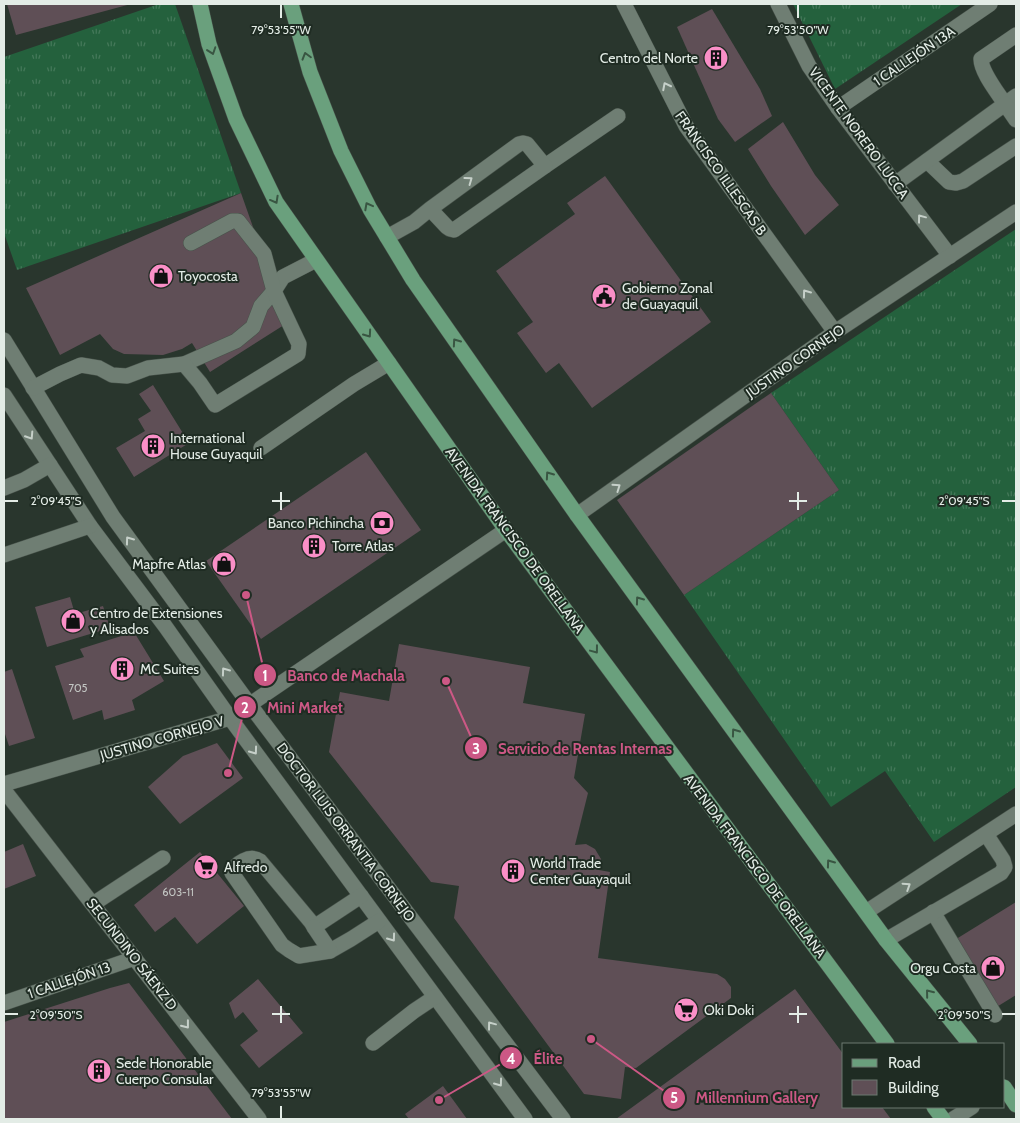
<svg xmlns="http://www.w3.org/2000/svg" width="1020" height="1123" font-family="Cabin,sans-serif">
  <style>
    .grass { fill: url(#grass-tufts) }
    .building { fill: #5f4f56 }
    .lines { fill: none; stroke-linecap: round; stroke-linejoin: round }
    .minor-casing { stroke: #48534b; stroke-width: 16 }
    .major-casing { stroke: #48534b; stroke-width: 16 }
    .minor { stroke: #6f7e73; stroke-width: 15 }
    .major { stroke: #6aa07d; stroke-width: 15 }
    .oneway { stroke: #395542 }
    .oneway2 { stroke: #c6d0c9 }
    .ticks { fill: none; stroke: #e3ece6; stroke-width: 2 }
    .labels { text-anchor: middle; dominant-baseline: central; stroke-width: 4; stroke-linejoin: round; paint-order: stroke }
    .number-label { font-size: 11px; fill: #c2c5c2 }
    .street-label { font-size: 14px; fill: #e3ece6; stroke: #1f2c23 }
    .poi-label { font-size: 14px; fill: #e3ece6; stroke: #1f2c23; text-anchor: start }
    .ticks-label { font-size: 12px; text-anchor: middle; fill: #e3ece6; stroke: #1f2c23; stroke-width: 4; stroke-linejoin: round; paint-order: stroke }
    .leader { fill: none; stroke: #cc5885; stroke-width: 2 }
    .callout-dot { fill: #cc5885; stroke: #1f2c23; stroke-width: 2 }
    .mark-label { font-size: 15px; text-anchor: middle; font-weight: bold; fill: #fff }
    .callout-label { font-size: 15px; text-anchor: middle; font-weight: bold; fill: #cc5885; stroke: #1f2c23; stroke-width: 4; stroke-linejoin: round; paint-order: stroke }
  </style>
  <defs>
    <pattern id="grass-tufts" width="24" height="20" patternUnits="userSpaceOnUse" patternTransform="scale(1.25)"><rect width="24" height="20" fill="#24613d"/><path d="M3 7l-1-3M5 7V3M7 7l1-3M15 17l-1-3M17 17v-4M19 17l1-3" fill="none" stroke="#447859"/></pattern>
  </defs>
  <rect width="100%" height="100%" fill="#29362d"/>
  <g class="grass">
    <polygon points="159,4 175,4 241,193 17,270 4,233 4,57"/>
    <polygon points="793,4 962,4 835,89"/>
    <polygon points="1016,229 1016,787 934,842 885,771 831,807 684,595 839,490 771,393"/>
  </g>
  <g class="building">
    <polygon points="7,4 131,4 16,35"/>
    <polygon points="712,9 760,89 772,116 735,142 718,119 677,27"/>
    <polygon points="783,122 815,175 839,205 805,235 771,186 748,149"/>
    <polygon points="605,176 711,322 592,408 559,363 546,373 517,333 533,322 496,271 575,214 567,203"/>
    <polygon points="241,193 266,264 276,313 284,325 210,372 192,343 182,349 163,355 124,354 113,349 100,334 60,355 26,288"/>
    <polygon points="153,385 189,443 134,477 116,448 145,431 138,419 151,411 139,394"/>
    <polygon points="771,393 839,490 684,595 617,500"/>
    <polygon points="366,452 421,530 261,639 206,561"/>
    <polygon points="70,597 75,614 103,606 110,628 47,647 35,607"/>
    <polygon points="134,632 164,681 132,700 135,710 104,720 102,710 73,720 55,666 84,657 80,649"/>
    <polygon points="399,644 530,667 523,703 585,714 574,778 588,793 575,845 586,844 595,849 601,859 599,870 610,872 598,958 717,974 725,979 731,987 731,998 636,1068 625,1067 621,1099 584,1094 454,918 459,886 431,882 329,752 340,692 389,701"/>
    <polygon points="12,669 35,738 9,746 4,731 4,672"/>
    <polygon points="217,743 243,778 180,824 148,787 183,756"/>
    <polygon points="23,844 36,876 4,889 4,852"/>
    <polygon points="200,852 244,906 197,944 175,917 155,932 134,905"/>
    <polygon points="1016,902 1016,995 995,1008 953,941"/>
    <polygon points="258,979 303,1033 259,1068 240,1045 258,1031 243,1012 235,1019 229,1003"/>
    <polygon points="129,983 232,1119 4,1119 4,1022 110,988"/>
    <polygon points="795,989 844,1055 844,1107 882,1107 891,1119 616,1119"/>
    <polygon points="443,1086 467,1119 409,1119 405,1114"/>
  </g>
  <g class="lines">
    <defs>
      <g id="minor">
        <polyline points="624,4 686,126 835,332"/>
        <polyline points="778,4 809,66 838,108 950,256"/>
        <path d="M1016,35L981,59C981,72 998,93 1005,104L1016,96"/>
        <polyline points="838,108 990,4"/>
        <polyline points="927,161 949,182 956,183 963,181 1016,146"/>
        <polyline points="545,166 618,116"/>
        <polyline points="895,184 1005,104 1016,120"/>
        <polyline points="387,237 414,222 430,209 519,144 523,143 527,144 545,166 454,230 450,229 447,227 430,209"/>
        <polyline points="4,340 113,517 250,705 563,1119"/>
        <polyline points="184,364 236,341 253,327 261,306 274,291 283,277 316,260"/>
        <polyline points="33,388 60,374 81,365 99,368 112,375 127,376 148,368 184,364 200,383 215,405 298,354 299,344 274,291 264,254 238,221 232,221 191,243"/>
        <polyline points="4,395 90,526 165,626 230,718 525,1119"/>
        <polyline points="261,448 354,384 389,363"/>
        <polyline points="4,488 24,480 50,465"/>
        <polyline points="577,515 835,332 1016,212"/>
        <polyline points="4,555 90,526"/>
        <polyline points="4,784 230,718 506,530"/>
        <polyline points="4,790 259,1119"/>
        <path d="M361,896L314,927L311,922L260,861C250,854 235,863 232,873L282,945L289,950L299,956L330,951L351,939L379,921"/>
        <polyline points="93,904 163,858"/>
        <polyline points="866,912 1016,814"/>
        <polyline points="933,912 995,1015"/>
        <polyline points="314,927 330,951"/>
        <polyline points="886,940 1001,873 1005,867 1003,860 986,834"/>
        <polyline points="4,1003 135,958"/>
        <polyline points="373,1043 414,1011 435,997"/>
        <polyline points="953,1119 972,1107"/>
      </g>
      <g id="major">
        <polyline points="200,4 209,44 236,119 276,202 506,530 887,1044"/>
        <polyline points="291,4 310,72 341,151 370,209 413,280 577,515 886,940 970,1044"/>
        <polyline points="1004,1087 1016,1105"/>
        <polyline points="934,1107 943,1119"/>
      </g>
    </defs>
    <use href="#minor" class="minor-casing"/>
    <use href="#major" class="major-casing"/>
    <use href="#minor" class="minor"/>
    <use href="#major" class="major"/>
  </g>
  <defs><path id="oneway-chevron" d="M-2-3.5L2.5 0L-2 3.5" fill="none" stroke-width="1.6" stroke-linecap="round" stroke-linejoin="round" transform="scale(1.25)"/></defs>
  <g class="oneway">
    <use href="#oneway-chevron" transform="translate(212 51) rotate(71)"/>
    <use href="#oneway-chevron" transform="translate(306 56) rotate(-106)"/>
    <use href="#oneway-chevron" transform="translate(275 200) rotate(61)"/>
    <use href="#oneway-chevron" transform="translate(368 206) rotate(-118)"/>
    <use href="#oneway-chevron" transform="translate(368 334) rotate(55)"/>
    <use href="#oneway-chevron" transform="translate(456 342) rotate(-125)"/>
    <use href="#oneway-chevron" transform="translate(549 475) rotate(-125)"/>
    <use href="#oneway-chevron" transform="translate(639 600) rotate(-126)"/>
    <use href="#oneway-chevron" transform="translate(595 650) rotate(53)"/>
    <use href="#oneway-chevron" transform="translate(735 732) rotate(-126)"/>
    <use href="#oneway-chevron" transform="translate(830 863) rotate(-126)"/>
    <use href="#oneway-chevron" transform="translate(929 993) rotate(-129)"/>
  </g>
  <g class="oneway2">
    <use href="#oneway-chevron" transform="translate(666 86) rotate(-117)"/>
    <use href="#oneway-chevron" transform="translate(469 180) rotate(-36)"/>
    <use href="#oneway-chevron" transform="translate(921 218) rotate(-127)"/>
    <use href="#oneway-chevron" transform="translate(806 293) rotate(-126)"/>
    <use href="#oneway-chevron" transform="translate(30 436) rotate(57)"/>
    <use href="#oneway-chevron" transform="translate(617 487) rotate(-35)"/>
    <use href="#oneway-chevron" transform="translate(129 540) rotate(-126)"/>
    <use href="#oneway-chevron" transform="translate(225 671) rotate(-126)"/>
    <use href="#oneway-chevron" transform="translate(254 751) rotate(54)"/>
    <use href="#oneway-chevron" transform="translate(907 886) rotate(-33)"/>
    <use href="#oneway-chevron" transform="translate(392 938) rotate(54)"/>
    <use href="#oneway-chevron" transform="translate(186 1025) rotate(52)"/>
    <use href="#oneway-chevron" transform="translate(491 1025) rotate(-127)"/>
    <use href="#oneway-chevron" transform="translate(499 1083) rotate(54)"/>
  </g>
  <path class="ticks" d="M281,5V18M798,5V18M281,492V510M798,492V510M5,501H18M272,501H290M789,501H807M1002,501H1015M281,1006V1023M798,1006V1023M5,1014H18M272,1014H290M789,1014H807M1002,1014H1015M281,1106V1118"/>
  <defs>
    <symbol id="building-disc" viewBox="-11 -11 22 22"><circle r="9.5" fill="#fa8fc7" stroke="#1f2c23"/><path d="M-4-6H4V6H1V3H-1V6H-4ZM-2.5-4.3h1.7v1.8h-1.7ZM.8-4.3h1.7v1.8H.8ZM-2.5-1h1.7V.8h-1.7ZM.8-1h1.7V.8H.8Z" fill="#111"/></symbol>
    <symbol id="shop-disc" viewBox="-11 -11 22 22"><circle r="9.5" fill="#fa8fc7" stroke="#1f2c23"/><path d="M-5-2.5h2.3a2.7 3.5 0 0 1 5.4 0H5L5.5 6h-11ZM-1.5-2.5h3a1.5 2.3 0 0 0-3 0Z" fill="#111"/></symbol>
    <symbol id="civic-disc" viewBox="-11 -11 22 22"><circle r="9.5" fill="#fa8fc7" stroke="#1f2c23"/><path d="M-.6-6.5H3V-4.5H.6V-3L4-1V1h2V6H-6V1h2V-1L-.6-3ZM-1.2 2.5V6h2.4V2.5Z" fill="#111"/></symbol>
    <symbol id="bank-disc" viewBox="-11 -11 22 22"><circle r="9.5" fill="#fa8fc7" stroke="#1f2c23"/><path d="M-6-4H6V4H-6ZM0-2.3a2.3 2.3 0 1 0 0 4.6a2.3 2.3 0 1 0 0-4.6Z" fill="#111"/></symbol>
    <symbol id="supermarket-disc" viewBox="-11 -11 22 22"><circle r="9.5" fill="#fa8fc7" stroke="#1f2c23"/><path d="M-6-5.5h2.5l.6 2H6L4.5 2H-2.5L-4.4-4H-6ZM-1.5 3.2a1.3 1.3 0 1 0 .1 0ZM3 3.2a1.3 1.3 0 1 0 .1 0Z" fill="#111"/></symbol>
  </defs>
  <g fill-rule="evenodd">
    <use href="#building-disc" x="702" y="44" width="28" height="28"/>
    <use href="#shop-disc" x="147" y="262" width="28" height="28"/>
    <use href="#civic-disc" x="590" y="282" width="28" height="28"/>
    <use href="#building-disc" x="139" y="432" width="28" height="28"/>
    <use href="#bank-disc" x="368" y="509" width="28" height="28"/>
    <use href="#building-disc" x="300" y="532" width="28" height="28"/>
    <use href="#shop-disc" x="210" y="550" width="28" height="28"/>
    <use href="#shop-disc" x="59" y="607" width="28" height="28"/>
    <use href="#building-disc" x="108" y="655" width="28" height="28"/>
    <use href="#supermarket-disc" x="192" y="853" width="28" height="28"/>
    <use href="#building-disc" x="499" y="857" width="28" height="28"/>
    <use href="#shop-disc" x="979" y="954" width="28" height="28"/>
    <use href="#supermarket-disc" x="672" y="996" width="28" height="28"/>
    <use href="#building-disc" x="85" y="1057" width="28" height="28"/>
  </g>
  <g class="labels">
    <g class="number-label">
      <text x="78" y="688">705</text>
      <text x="178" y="892">603-11</text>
    </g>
    <g class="street-label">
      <text transform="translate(914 56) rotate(-34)">1 CALLEJÓN 13A</text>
      <text transform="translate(859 133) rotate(54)">VICENTE NORERO LUCCA</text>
      <text transform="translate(721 173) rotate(55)">FRANCISCO ILLESCAS B</text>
      <text transform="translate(795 361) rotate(-35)">JUSTINO CORNEJO</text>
      <text transform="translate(515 540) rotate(54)">AVENIDA FRANCISCO DE ORELLANA</text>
      <text transform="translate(162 738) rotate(-16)">JUSTINO CORNEJO V</text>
      <text transform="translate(346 832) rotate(53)">DOCTOR LUIS ORRANTIA CORNEJO</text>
      <text transform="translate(755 866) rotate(53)">AVENIDA FRANCISCO DE ORELLANA</text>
      <text transform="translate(132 954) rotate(52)">SECUNDINO SÁENZ D</text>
      <text transform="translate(69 980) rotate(-19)">1 CALLEJÓN 13</text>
    </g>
    <g class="poi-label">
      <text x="698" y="58" text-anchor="end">Centro del Norte</text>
      <text x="178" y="276">Toyocosta</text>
      <text x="622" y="288">Gobierno Zonal<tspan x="622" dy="16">de Guayaquil</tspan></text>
      <text x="170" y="438">International<tspan x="170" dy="16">House Guyaquil</tspan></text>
      <text x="364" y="523" text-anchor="end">Banco Pichincha</text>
      <text x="332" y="546">Torre Atlas</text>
      <text x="206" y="564" text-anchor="end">Mapfre Atlas</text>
      <text x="90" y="613">Centro de Extensiones<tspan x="90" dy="16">y Alisados</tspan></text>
      <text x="140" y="669">MC Suites</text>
      <text x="530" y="863">World Trade<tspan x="530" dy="16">Center Guayaquil</tspan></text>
      <text x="224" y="867">Alfredo</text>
      <text x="976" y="968" text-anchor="end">Orgu Costa</text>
      <text x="704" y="1010">Oki Doki</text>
      <text x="116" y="1063">Sede Honorable<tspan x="116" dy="16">Cuerpo Consular</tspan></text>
    </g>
  </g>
  <g class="ticks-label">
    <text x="281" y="34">79°53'55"W</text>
    <text x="798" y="34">79°53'50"W</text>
    <text x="56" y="505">2°09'45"S</text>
    <text x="964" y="505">2°09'45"S</text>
    <text x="56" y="1019">2°09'50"S</text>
    <text x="964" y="1019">2°09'50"S</text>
    <text x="281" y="1097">79°53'55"W</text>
  </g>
  <path class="leader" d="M246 595L265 675M228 773L245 707M446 681L476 748M439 1100L511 1058M591 1039L674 1098"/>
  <g class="callout-dot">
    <circle cx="246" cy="595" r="5"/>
    <circle cx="228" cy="773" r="5"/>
    <circle cx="446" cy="681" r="5"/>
    <circle cx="439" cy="1100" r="5"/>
    <circle cx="591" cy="1039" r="5"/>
    <circle cx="265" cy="675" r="12"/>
    <circle cx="245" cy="707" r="12"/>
    <circle cx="476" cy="748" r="12"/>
    <circle cx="511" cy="1058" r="12"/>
    <circle cx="674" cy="1098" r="12"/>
  </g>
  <g class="mark-label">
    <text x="265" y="681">1</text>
    <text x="245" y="713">2</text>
    <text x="476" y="754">3</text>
    <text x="511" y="1064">4</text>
    <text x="674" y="1103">5</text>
  </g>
  <g class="callout-label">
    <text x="346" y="681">Banco de Machala</text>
    <text x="305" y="713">Mini Market</text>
    <text x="585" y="754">Servicio de Rentas Internas</text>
    <text x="548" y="1064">Élite</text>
    <text x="757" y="1103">Millennium Gallery</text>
  </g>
  <rect width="1020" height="1123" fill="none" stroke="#e3ece6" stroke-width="10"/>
  <rect x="842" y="1043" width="162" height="65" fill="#1f2c23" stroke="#6d7971"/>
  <rect x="852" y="1059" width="25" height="8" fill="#6aa07d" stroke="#6d7971"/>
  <text x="888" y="1068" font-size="15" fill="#e3ece6">Road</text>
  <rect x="852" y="1080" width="25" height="15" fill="#5f4f56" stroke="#6d7971"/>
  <text x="888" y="1093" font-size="15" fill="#e3ece6">Building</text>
</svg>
